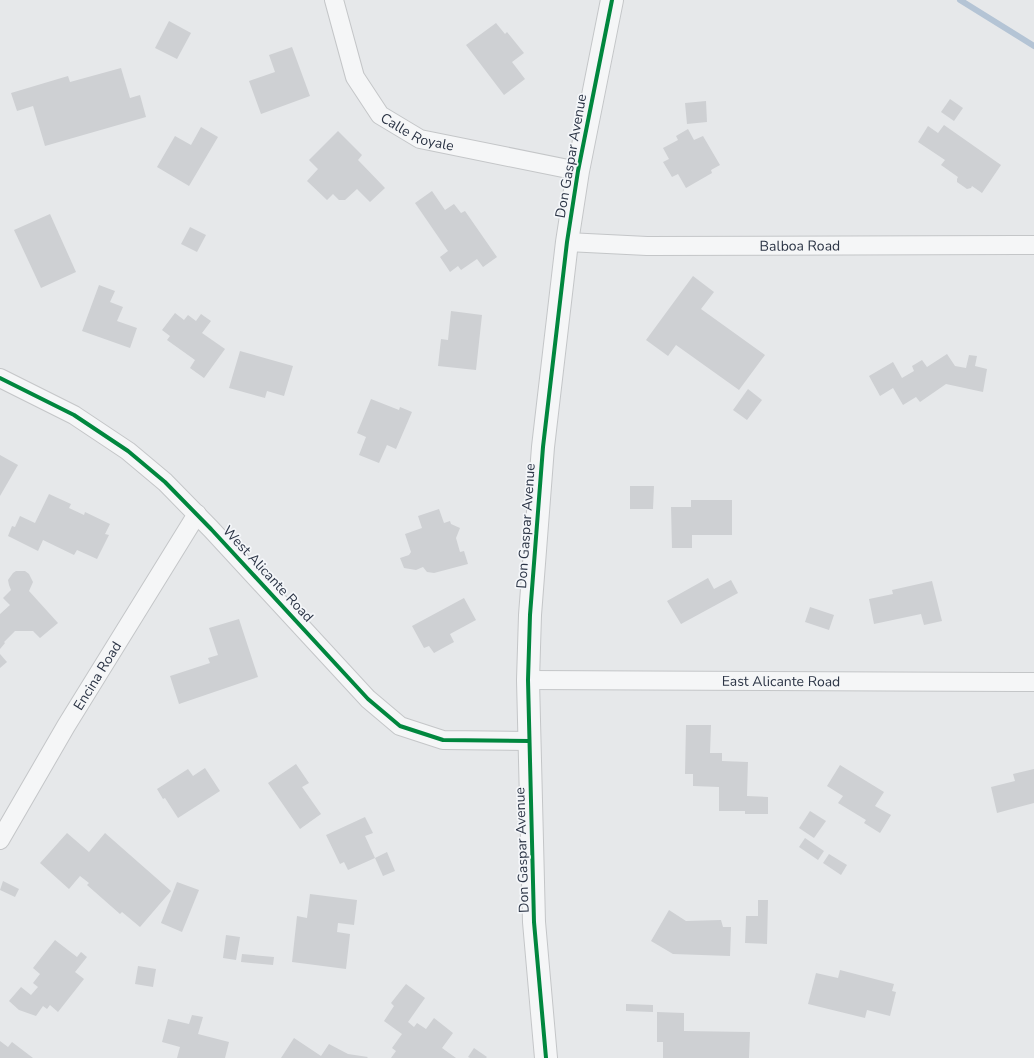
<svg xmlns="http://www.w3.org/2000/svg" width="1034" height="1058" font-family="'Nunito Sans',sans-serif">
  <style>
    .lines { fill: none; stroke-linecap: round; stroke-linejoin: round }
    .stream { stroke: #b4c4d5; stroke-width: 6 }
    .building { fill: #ced0d3 }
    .minor-casing { stroke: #c4c6c8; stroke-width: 20 }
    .tertiary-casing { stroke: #c4c6c8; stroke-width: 24 }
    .minor { stroke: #f5f6f7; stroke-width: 18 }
    .tertiary { stroke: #f5f6f7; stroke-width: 22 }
    .cycleway-casing { stroke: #f4f6f9; stroke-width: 6 }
    .cycleway { stroke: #00873e; stroke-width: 4 }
    .labels { text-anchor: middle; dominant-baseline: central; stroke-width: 3.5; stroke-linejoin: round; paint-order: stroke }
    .street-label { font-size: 14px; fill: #2b3445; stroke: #f4f6f9 }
  </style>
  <rect width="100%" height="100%" fill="#e6e8ea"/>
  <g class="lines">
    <polyline class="stream" points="960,0 1034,46"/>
  </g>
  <g class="building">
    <polygon points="169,21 191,33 177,59 155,48"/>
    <polygon points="496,23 505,34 507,32 524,53 512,62 525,79 504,95 466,45"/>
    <polygon points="292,47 310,96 261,114 249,81 275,72 269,55"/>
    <polygon points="121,68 130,98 140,95 146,117 45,146 33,106 17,111 11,93 68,76 70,82"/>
    <polygon points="950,99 963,108 954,121 941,112"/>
    <polygon points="706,101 707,122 687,124 685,103"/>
    <polygon points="944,125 1001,165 982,193 972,186 971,188 967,189 957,182 957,179 958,177 941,165 945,160 918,142 928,126 938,133"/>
    <polygon points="201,127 218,137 189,186 157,167 175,136 191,145"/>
    <polygon points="688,129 694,140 703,136 720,165 711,170 712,173 686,188 678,174 672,177 663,162 669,159 663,148 678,140 676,136"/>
    <polygon points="338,131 362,155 358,160 385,188 370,202 357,189 345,200 339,200 333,194 327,200 307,181 318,169 309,160"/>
    <polygon points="432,191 445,210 454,204 461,213 465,211 497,257 483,267 477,259 461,270 458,266 450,272 440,257 448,251 415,203"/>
    <polygon points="50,214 76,272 41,288 14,230"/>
    <polygon points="190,227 206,235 197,252 181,244"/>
    <polygon points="693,276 714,292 701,309 765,355 739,390 676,345 668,356 646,340"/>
    <polygon points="99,285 115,291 110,302 123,307 117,321 137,328 130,348 82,331"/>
    <polygon points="451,311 482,315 476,370 438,366 441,339 448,340"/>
    <polygon points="175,313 184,320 188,315 196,321 201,314 211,321 202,333 225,349 204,378 190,368 195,360 167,340 170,336 162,330"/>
    <polygon points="240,351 293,366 284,396 267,391 265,398 229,388"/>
    <polygon points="947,354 955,366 966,368 969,355 977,356 975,366 987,369 983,392 946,384 920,402 916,397 903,405 893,388 880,396 869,376 893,362 902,378 914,371 912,366 922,360 927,367"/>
    <polygon points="748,389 762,400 747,420 733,410"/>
    <polygon points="371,399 399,410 400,407 412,412 396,449 387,445 379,463 359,455 366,437 357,433"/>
    <polygon points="0,455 18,465 0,496"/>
    <polygon points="630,486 654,486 653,509 630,509"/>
    <polygon points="49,494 71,504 69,508 84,515 85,512 110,524 105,534 109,535 97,559 77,550 74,555 43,540 38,551 8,536 12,526 15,527 20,516 35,523"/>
    <polygon points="691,500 732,500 732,535 692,535 692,548 672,548 671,507 691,507"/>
    <polygon points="439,509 444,523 450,521 451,524 460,528 456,538 460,552 464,551 468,564 434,573 427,572 423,567 416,570 404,568 400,558 409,555 411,552 405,534 422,528 418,516"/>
    <polygon points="16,571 25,571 29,574 33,582 29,591 58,623 40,638 33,631 15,631 4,642 5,643 0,649 0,614 10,605 3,598 11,590 9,585 8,580 13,573"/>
    <polygon points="708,578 714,589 731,580 738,593 681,624 667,601"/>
    <polygon points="932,581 942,621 924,625 921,614 874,624 869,599 893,594 892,590"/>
    <polygon points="464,598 476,620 450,634 454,642 434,653 429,646 424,648 412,626"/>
    <polygon points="810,607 834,615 829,630 805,622"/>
    <polygon points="239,619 258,677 179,704 170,676 210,663 208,658 218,655 209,628"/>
    <polygon points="0,654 7,662 0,668"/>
    <polygon points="686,725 711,725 710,753 722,753 722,761 748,762 747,796 768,797 768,814 745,814 745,811 719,811 719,787 693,786 693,774 685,774"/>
    <polygon points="296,764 309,783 302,787 321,814 300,829 268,783"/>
    <polygon points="840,765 884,792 875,806 891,815 880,833 864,823 866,820 838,803 843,796 827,786"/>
    <polygon points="205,768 220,791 178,818 165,798 163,799 157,789 188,769 193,776"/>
    <polygon points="1034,769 1034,803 997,813 991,787 1015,781 1013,774"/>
    <polygon points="810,811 826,821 814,838 799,828"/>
    <polygon points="365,817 373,833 365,836 375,858 348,870 344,862 340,864 326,835"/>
    <polygon points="67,833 89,852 105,833 171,891 140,927 122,912 120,914 87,885 89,883 80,876 69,889 40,863"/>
    <polygon points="805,838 824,851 818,860 799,847"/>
    <polygon points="387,852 395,871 383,876 375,858"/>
    <polygon points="829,854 847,865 841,875 823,863"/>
    <polygon points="3,881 19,889 15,897 0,890"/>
    <polygon points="177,882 199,890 182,932 161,923"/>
    <polygon points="310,894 357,900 354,925 338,923 337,932 350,934 346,969 292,962 297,916 307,918"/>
    <polygon points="758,900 768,900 767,944 745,943 746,916 758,916"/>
    <polygon points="669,910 686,921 721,920 723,927 731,927 730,956 673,954 651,941"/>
    <polygon points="226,935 240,937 236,960 223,958"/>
    <polygon points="55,940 77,957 81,952 87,957 75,972 84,979 58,1012 50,1005 47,1009 43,1006 36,1016 19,1010 9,1001 21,987 31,995 38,987 33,983 40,974 33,968"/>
    <polygon points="242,954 274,957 273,965 241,962"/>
    <polygon points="138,966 156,969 153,987 135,984"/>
    <polygon points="840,970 894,984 892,991 896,992 890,1016 867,1010 865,1018 808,1004 816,973 838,978"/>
    <polygon points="406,984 425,998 408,1022 414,1027 417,1023 426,1029 434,1018 453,1033 442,1048 456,1058 391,1058 396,1051 392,1048 402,1034 384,1021 394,1006 391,1003"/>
    <polygon points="626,1004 653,1005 653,1012 626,1011"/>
    <polygon points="657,1012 684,1013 684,1031 750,1032 749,1058 663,1058 663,1042 657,1042"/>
    <polygon points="192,1015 203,1017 198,1034 229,1042 225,1058 177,1058 180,1047 162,1042 168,1019 189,1024"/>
    <polygon points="294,1038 321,1056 329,1044 348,1054 368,1057 367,1058 281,1058"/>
    <polygon points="0,1041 8,1047 12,1042 33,1058 0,1058"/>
    <polygon points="474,1048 487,1057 486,1058 470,1058 468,1057"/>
  </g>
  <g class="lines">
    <defs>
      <g id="minor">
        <path id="s1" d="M334,0L355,77L380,115L420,139L578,171"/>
        <path id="s2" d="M567,242L647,246L1034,245"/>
        <polyline points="0,378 74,415 128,451 165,482 211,529 368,699 400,726 443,740 529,741"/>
        <path id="s3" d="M528,680L1034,682"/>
        <path id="s4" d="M0,840L66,726L197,514"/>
      </g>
      <polyline id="tertiary" points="546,1058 534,922 528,680 530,615 543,447 567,242 578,171 612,0"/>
    </defs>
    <use href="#minor" class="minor-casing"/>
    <use href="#tertiary" class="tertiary-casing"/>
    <use href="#minor" class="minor"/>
    <use href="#tertiary" class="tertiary"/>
    <defs>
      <g id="cycleway">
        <polyline points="0,378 74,415 128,451 165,482 211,529 368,699 400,726 443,740 529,741"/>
        <polyline points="546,1058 534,922 528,680 530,615 543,447 567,242 578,171 612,0"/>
      </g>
    </defs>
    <use href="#cycleway" class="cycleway-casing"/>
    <use href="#cycleway" class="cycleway"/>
  </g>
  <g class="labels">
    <g class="street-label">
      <text stroke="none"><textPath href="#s1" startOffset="167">Calle Royale</textPath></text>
      <text transform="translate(571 156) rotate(-80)">Don Gaspar Avenue</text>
      <text stroke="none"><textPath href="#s2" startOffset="233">Balboa Road</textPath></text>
      <text transform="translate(526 526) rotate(-86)">Don Gaspar Avenue</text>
      <text transform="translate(268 574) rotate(47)">West Alicante Road</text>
      <text stroke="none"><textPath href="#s4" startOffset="191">Encina Road</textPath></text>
      <text stroke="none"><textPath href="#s3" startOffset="253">East Alicante Road</textPath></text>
      <text transform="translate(522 850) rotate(-92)">Don Gaspar Avenue</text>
    </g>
  </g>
</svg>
